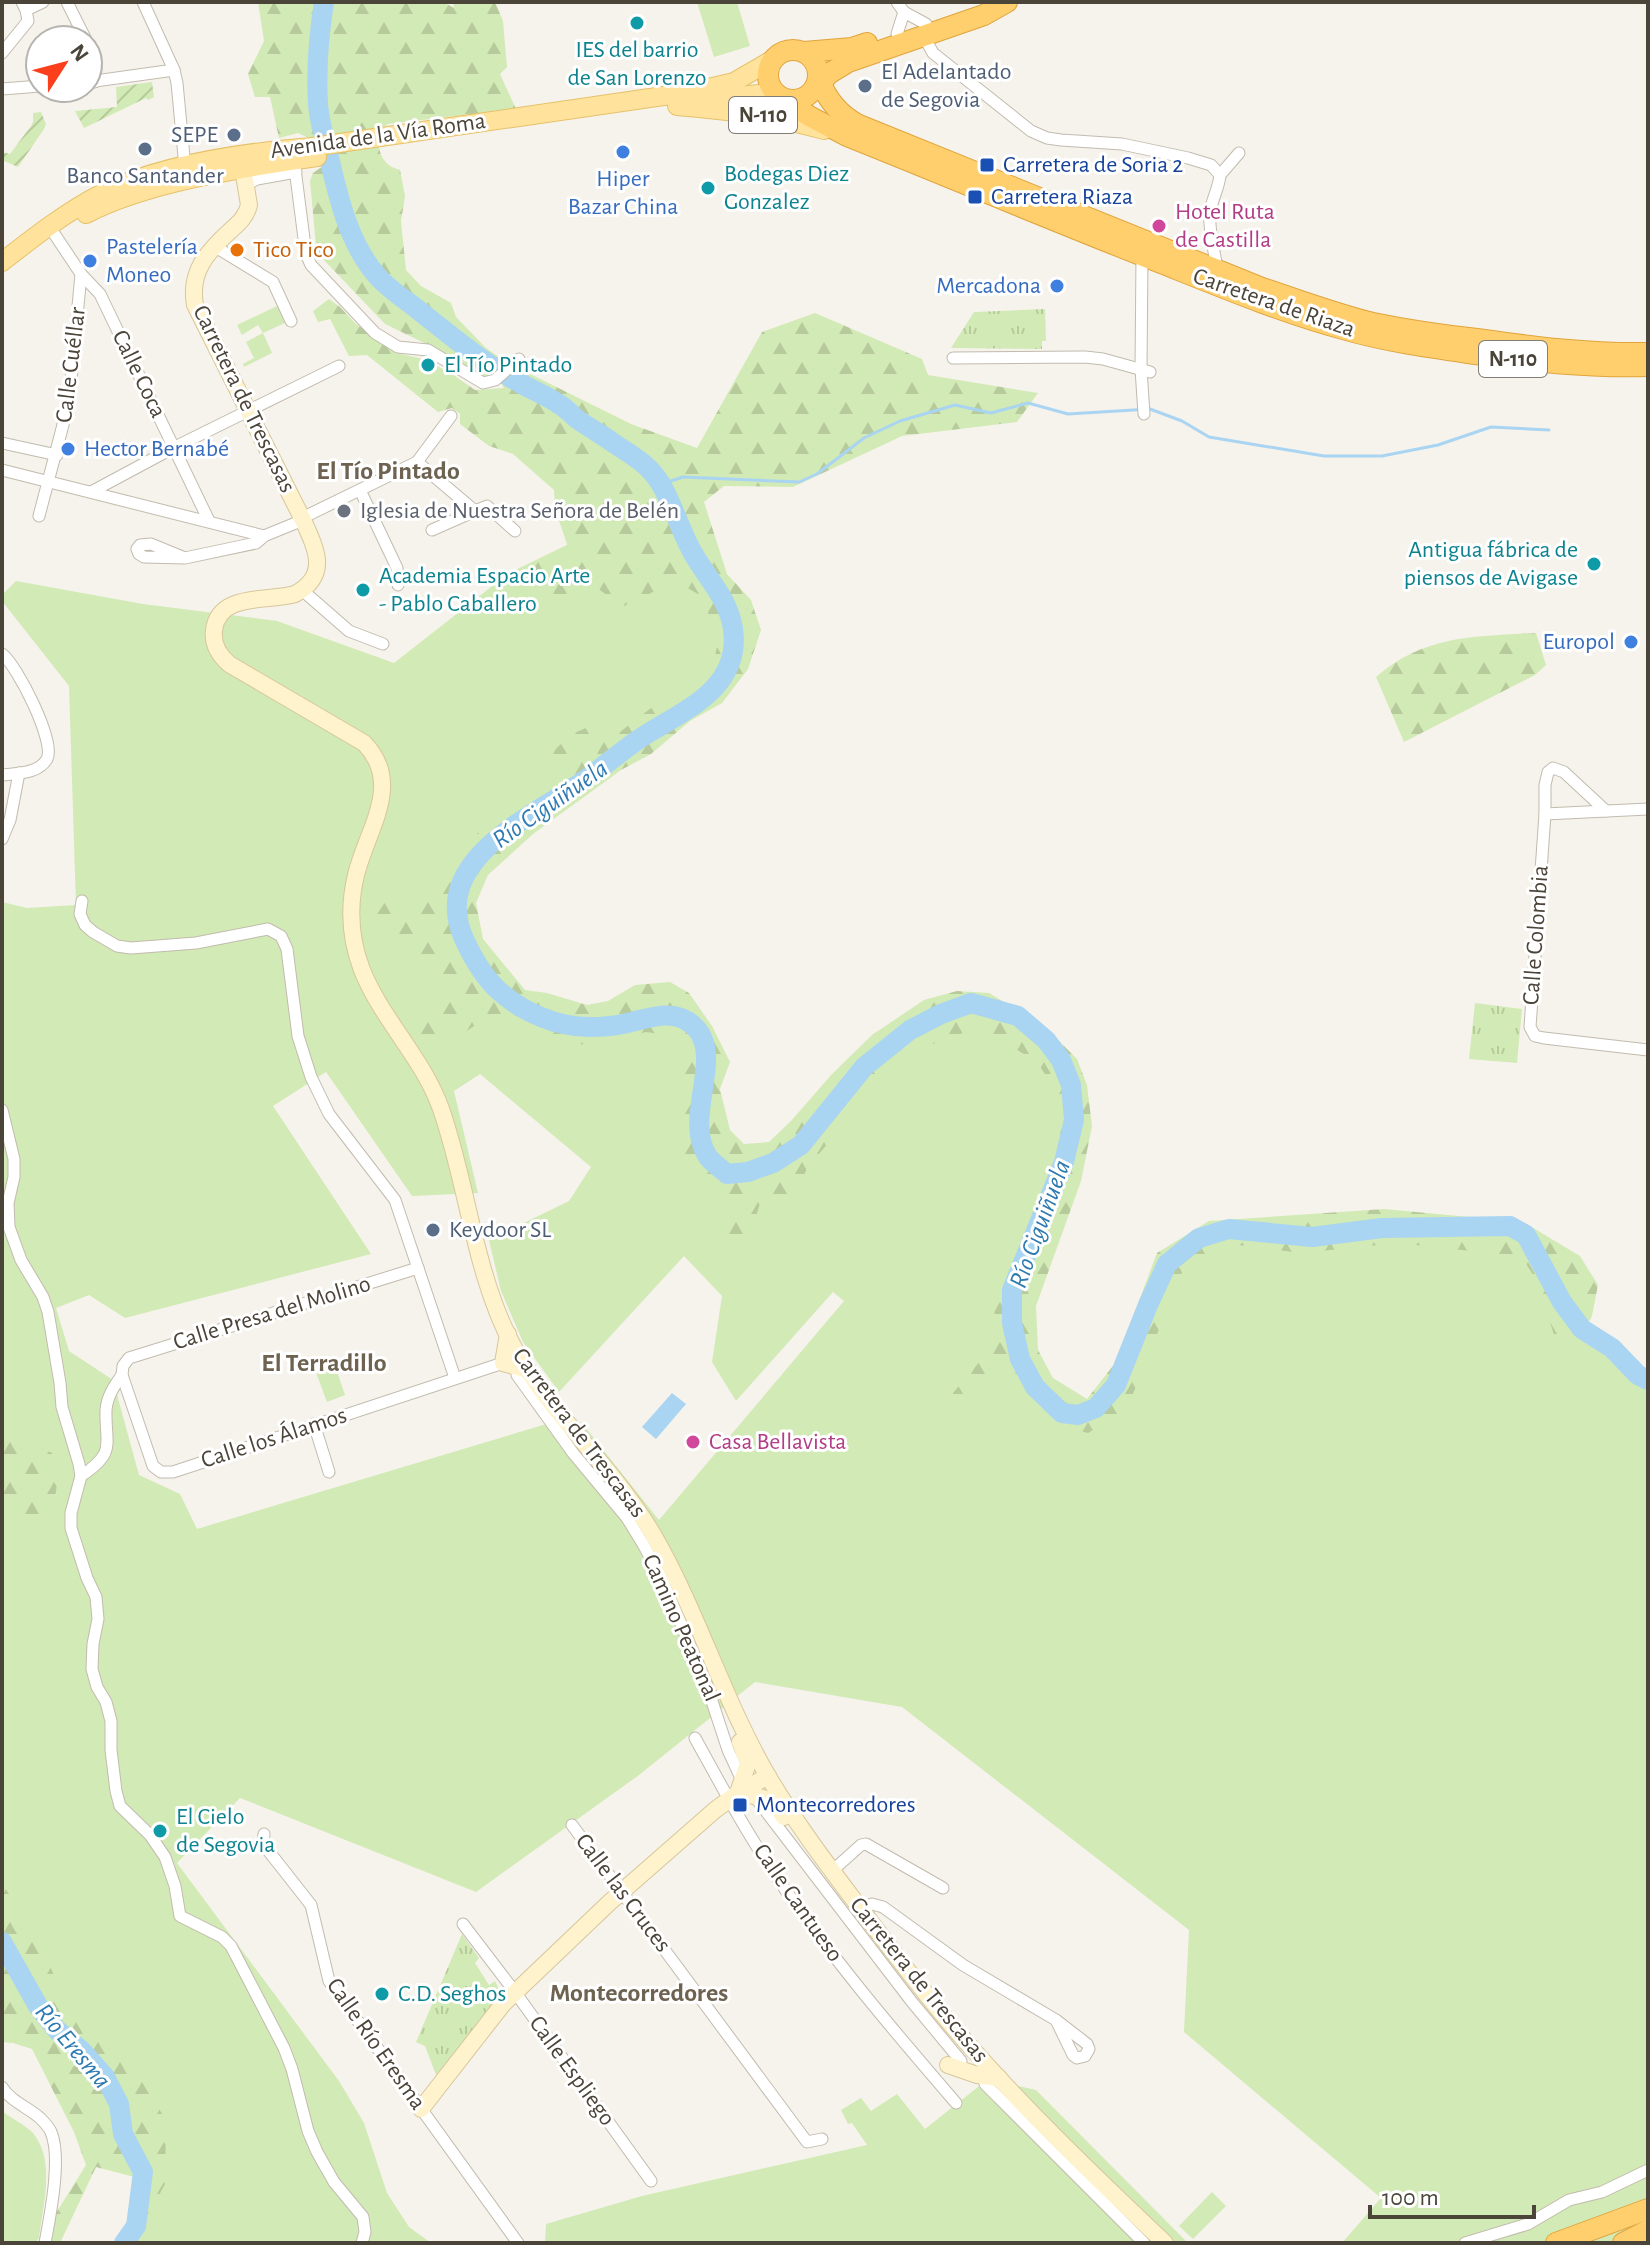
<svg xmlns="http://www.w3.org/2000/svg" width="1650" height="2245" font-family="'Alegreya Sans',sans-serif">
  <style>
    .grass { fill: #d2eab5; fill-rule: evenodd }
    .forest { fill: url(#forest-firs) }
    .park { fill: url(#park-tufts) }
    .garden { fill: url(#garden-furrows) }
    .water { fill: #a9d4f2 }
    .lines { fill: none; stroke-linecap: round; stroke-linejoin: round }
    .stream { stroke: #a9d4f2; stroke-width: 3 }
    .river { stroke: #a9d4f2; stroke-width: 20 }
    .street-casing { stroke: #c2bbae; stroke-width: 13 }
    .secondary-casing { stroke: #d6c79b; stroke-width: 18 }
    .primary-casing { stroke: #e6c16a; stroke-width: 20 }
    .highway-casing { stroke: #e0a43c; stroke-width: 22 }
    .street { stroke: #fff; stroke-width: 11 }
    .secondary { stroke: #fff3cd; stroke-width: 16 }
    .primary { stroke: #ffe39c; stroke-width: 18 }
    .highway { stroke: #ffcf6e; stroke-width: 20 }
    .culture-dot { fill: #0f9aa8; stroke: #fff; stroke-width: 3 }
    .service-dot { fill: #5c6f8a; stroke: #fff; stroke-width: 3 }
    .shop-dot { fill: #3f7fe0; stroke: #fff; stroke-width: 3 }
    .transit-dot { fill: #1a4fb4; stroke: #fff; stroke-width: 3 }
    .hotel-dot { fill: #d1479c; stroke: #fff; stroke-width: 3 }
    .food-dot { fill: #e8710a; stroke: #fff; stroke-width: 3 }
    .worship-dot { fill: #6b7280; stroke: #fff; stroke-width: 3 }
    .labels { text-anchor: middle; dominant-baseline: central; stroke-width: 6; stroke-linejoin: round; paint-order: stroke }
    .shield { fill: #fff; stroke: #817c74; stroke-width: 2 }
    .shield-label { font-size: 22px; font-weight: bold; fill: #4b4439 }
    .culture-label { font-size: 24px; fill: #0d838f; stroke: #fff; text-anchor: start }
    .service-label { font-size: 24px; fill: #4e5e75; stroke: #fff; text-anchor: start }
    .street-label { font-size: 24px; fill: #4b4439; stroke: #fff }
    .transit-label { font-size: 24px; fill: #164399; stroke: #fff; text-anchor: start }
    .shop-label { font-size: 24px; fill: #366cbe; stroke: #fff; text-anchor: start }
    .hotel-label { font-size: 24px; fill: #b23c85; stroke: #fff; text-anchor: start }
    .food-label { font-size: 24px; fill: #c56008; stroke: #fff; text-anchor: start }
    .worship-label { font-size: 24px; fill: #5b616d; stroke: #fff; text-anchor: start }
    .neighbourhood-label { font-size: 26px; font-weight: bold; fill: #6e6250; stroke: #fff }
    .water-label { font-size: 26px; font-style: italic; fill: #2e7ab2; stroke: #fff }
  </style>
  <defs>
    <pattern id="forest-firs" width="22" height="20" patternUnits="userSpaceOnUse" patternTransform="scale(2)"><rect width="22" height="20" fill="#d2eab5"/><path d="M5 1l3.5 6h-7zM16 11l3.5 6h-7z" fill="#b6ca9c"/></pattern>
    <pattern id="park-tufts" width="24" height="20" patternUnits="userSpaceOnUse" patternTransform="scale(2)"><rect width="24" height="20" fill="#d2eab5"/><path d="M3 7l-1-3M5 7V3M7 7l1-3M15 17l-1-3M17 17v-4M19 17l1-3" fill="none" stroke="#b6ca9c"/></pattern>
    <pattern id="garden-furrows" width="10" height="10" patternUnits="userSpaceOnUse" patternTransform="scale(2)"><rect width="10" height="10" fill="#d2eab5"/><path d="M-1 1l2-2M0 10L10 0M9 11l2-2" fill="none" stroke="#b6ca9c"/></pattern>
  </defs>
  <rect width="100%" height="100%" fill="#f6f3ec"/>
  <g class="grass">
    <polygon points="697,2 737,2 750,46 714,57"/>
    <polygon points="279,305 287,322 263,333 272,353 244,367 243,364 254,358 246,342 263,333 258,325 242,335 237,325"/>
    <path d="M662,484L731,665L617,754L457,900L516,1005L673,1015L727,1174L971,1003L1071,1085L1020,1359L1096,1408L1199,1238L1510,1226L1582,1329L1612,1348L1638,1375L1648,1380V2243H1342L1381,2198L1184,2032L1189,1930L902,1707L755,1682L639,1775L476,1892L240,1798L177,1863L339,2081L364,2123L387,2193L409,2227L431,2243H124L136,2226L143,2173L2,1942V902L27,908L76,905L69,686L2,601V595L16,581L143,604L277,621L394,663L509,573L643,508ZM326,1072L412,1196L478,1193L454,1091L480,1074L591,1167L569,1201L489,1240L501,1291L523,1342L559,1392L684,1256L722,1296L712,1362L736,1401L833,1292L844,1301L659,1520L581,1422L543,1425L197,1529L180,1494L139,1475L113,1380L69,1351L56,1308L89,1295L125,1318L371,1254L273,1106Z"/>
    <polygon points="333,1360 345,1395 327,1402 314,1367"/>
    <polygon points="988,2079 1036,2090 1188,2243 545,2243 546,2224 642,2196 867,2145 852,2123 848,2124 841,2110 861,2098 871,2111 897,2094 925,2129"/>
    <path d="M2,2111C11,2118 25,2125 33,2133C56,2161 43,2205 39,2238L35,2243H2Z"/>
    <polygon points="1212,2192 1226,2206 1193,2239 1179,2226"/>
  </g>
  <g class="forest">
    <path d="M258,2H443L454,8L453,2H495L503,21L507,67L500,74L516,109L388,124L376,132C380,151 379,164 400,170L405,196L401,221L406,270L421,286L451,303L456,317L486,348L506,362L631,424L697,448L762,332L815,313L922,359L928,375L1038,393L1017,422L902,436L793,487L724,486L704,502L727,574L751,600L761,630L748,669L722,703L690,721L651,754L621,770L533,834L488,875L476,903L483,939L525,990L547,993L587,1005L608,1001L635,985L670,982L689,993L712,1026L730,1062L720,1089L730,1130L744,1144L769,1142L791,1121L832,1074L872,1035L924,1000L957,991L989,993L1043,1025L1077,1059L1087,1085L1092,1126L1081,1181L1036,1306L1038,1350L1053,1378L1087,1399L1116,1362L1157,1253L1209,1221L1384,1209L1523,1222L1580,1256L1598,1285L1592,1316L1578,1343L1555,1338L1538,1283L1525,1262L1481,1252L1397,1243L1301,1253L1230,1244L1185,1265L1126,1411L1088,1433L1035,1417L995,1367L956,1412L953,1393L987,1353L996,1305L1047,1183L1064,1118L1056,1091L1037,1062L979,1027L925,1047L862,1103L807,1168L798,1190L784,1199L761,1200L751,1233L724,1252L726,1202L684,1166L681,1117L685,1054L675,1036L646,1032L609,1041L551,1048L522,1024L492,1014L438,1050L409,1035L451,1000L440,976L395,940L377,914L393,891L419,907L431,891L436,867L456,861L487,821L515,819L563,776L549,755L572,734L593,725L607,742L651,708L687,694L713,665L718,642L705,604L698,594L672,579L655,591L624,606L595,587L555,597L533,571V563L571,556L555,509L554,490L513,454L489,446L460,424V414L452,408L438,412L367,355L349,356L330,319L318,322L313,311L329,299L340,307L356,324L396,353L424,359L452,374L475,390L504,388L497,377L492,379L475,374L445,353L385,324L322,258L316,246L310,181L313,173L323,166L317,142L298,133L279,138L270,97H255L248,74L264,41Z"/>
    <path d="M1536,633L1546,665L1535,675L1404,742L1376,677C1426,634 1475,637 1536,633Z"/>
    <polygon points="2,1440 26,1442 52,1453 59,1472 55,1497 35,1526 2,1495"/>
    <polygon points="2,1884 30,1924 69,2007 130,2058 166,2121 165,2184 135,2240 118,2238 130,2224 146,2180 96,2167 60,2243 48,2243 56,2213 86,2165 74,2132 32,2049 13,2043 2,2042"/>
  </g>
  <g class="park">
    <polygon points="1045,309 1046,341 1042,341 1042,349 951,348 974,312"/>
    <polygon points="1475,1003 1522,1009 1517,1063 1469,1059"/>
    <polygon points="462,1934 479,1958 475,1963 489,1985 495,1981 502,1996 436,2075 425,2046 416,2042"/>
  </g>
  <g class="garden">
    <polygon points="152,82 154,97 148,100 146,98 84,128 75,111 117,107 116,87"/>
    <polygon points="41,112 46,124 44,129 18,167 2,160 2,152 10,154 31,126 33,122 33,113"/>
  </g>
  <polygon class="water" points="672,1393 686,1404 656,1439 642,1427"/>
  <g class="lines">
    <polyline class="stream" points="662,484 683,477 799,482 817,474 864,438 900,421 955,405 991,413 1028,403 1068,414 1150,409 1182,421 1209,437 1324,456 1382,456 1438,445 1491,427 1549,430"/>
    <g class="river">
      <path d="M324,2C319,34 316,70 318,103C319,120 324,137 328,153C338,196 348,243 378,277C389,289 404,299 417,309C450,335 483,363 520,383C532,390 545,395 557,403C565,407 570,413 577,419C588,427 601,434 612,442C626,452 641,459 652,472C670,492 679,530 694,555C708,579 729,600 733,629C741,685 690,708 650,732C625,747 605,766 582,782C530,818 427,861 465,941C473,958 484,977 498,990C522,1012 556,1027 590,1027C600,1027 613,1026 623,1024C647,1019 674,1006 695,1027C725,1058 682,1117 708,1157C713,1163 721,1169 727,1174L748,1172L773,1163L801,1145L864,1067L910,1030L941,1014L971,1003L1018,1016L1046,1040L1061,1060L1071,1085L1074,1120L1064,1162L1012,1290V1323L1020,1359L1035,1387L1062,1413L1078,1415L1096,1408L1116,1385L1148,1305L1167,1264L1199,1238L1229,1229L1312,1237L1382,1228L1510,1226L1526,1235L1562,1302L1582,1329L1612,1348L1638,1375L1648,1380"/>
      <polyline points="2,1942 38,2006 57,2030 83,2052 105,2077 119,2104 123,2134 143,2172 136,2226 124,2243"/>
    </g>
    <defs>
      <g id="street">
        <polyline points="67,2 86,40"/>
        <polyline points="143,2 174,70 177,83 185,167"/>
        <polyline points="897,2 904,12 926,24"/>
        <polyline points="26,10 43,2"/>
        <polyline points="897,34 904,12"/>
        <path d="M924,37L933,53L1031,131L1047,138L1061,140L1122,144L1188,158L1211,165L1220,175C1219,188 1212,199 1210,212C1208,231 1215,251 1217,270"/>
        <polyline points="88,44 96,65 95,82"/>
        <polyline points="2,53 28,21 26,10 22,2"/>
        <polyline points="88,82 174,70"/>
        <polyline points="2,89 40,86"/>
        <polyline points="294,161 306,254 311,265 375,333 398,347 428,350 483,383 495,380 519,359"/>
        <polyline points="1220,175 1239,153"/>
        <polyline points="245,185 257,179 296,172"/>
        <polyline points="55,235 81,274 100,294 209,521"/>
        <polyline points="214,246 273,282 291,321"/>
        <polyline points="1142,256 1141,369 1144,414"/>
        <polyline points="953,358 1085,357 1103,359 1150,372"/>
        <polyline points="2,443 57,455"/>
        <polyline points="417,462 475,511 432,530"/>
        <polyline points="2,470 264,536 303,520"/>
        <polyline points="360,490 397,568 398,585"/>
        <polyline points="91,492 175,447 339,366"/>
        <polyline points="475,511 487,506 515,531"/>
        <polyline points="39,516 69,402 81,274"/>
        <polyline points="302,518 417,462 451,416"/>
        <polyline points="185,558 144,557 139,554 137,549 140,545 151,544 185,558 256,543 264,536"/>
        <polyline points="302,590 349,631 383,644"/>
        <path d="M2,654C17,665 56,742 47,759C38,774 18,773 2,775"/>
        <polyline points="1606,811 1564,772 1553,768 1548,772 1545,785 1545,814 1530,1027 1535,1036 1544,1038 1648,1050"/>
        <polyline points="1545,814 1648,809"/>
        <polyline points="2,839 10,820 19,773"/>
        <polyline points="82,901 80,914 85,925 93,932 117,946 131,948 196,943 268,929 281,936 287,949 298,1036 311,1077 329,1114 395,1200 455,1378"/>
        <polyline points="2,1110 14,1159 14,1177 8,1203 9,1227 21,1260 43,1297 48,1312 60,1383 62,1407 79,1464 81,1476 71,1513 71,1528 87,1578 96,1597 98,1619 93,1644 92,1669 97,1687 106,1702 111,1721 111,1750 116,1791 120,1806 150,1835 165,1857 175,1886 180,1916 222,1937 231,1946 284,2048 292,2069 308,2131 317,2152 334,2182 363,2217 365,2232 362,2243"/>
        <polyline points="418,1268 129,1358 123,1366 122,1375 153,1466 161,1472 173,1472 503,1363"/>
        <polyline points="517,1375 573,1453 627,1518 643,1544 661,1577 706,1683 728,1750 740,1776"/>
        <polyline points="314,1424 329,1472"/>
        <path d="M81,1476C117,1452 105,1445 106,1410C107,1396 115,1385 122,1375"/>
        <path d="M695,1738C721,1785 746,1832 776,1876C830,1956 893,2030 956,2103"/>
        <polyline points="758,1801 912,2002 961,2061"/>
        <polyline points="572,1825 807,2142 822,2139"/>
        <polyline points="264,1834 263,1844 311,1905 329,1981 518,2243"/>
        <polyline points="832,1871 861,1845 866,1844 943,1888"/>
        <polyline points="859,1907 872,1904 883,1907 963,1965 1056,2020 1087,2044 1089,2049 1085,2056 1077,2058 1073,2055 1056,2020"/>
        <polyline points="463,1924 515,1992 651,2181"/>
        <polyline points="985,2084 1144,2243"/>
        <path d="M2,2087C11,2102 28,2107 40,2118C44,2122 49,2127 51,2132C62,2158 50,2216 45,2243"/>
        <polyline points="1465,2243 1528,2224 1569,2200 1602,2192 1648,2170"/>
      </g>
      <g id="secondary">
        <path d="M243,169L249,205C246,217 239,223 230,231C207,252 189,272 195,305L303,520C316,549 330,575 295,594C268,602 219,592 214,630C212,644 219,655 229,664L364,743C404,784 367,829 356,875C348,908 350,939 362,970C382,1020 423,1058 441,1109C468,1186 474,1273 513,1346C551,1416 616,1469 655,1538C699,1615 724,1702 769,1778C798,1827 833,1872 866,1916C895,1954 923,1992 954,2028C1019,2104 1092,2174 1165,2243"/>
        <polyline points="508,1334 503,1363 528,1370"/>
        <path d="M738,1793C761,1797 771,1796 784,1817"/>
        <polyline points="738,1793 748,1763 740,1742"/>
        <polyline points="948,2065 977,2075 999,2078"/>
        <polyline points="421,2109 503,2004 610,1902 715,1810 738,1793 768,1776"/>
      </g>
      <g id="primary">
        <polyline points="702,100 759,94 779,96"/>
        <path d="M677,106C727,110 775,116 824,130"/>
        <path d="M86,214C150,181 245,168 317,157"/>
        <path d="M2,262C34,237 67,211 103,193C162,164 247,152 312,147L691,92L734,82L772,60"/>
      </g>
      <g id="highway">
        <circle cx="793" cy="75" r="25"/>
        <polyline points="804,52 852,48 867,43"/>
        <path d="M819,79C827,100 839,115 859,125L1262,288C1299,300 1336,314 1373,323C1407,330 1442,335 1477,339C1534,347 1590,354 1648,353"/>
        <polyline points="816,87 830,73 848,62 984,15 1007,2"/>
        <path d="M782,98L809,116L847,136C952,178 1056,222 1161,263C1221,287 1281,312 1343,329C1384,341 1426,347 1468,353C1528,361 1587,368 1648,366"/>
        <polyline points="1556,2243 1648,2209"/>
        <polyline points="1623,2243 1648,2230"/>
      </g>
    </defs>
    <use href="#street" class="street-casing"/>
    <use href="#secondary" class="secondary-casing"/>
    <use href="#primary" class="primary-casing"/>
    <use href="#highway" class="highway-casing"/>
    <use href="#street" class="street"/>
    <use href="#secondary" class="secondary"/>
    <use href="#primary" class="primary"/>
    <use href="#highway" class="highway"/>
  </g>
  <g class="culture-dot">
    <circle cx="637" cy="23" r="8"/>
    <circle cx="708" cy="188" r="8"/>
    <circle cx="428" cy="365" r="8"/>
    <circle cx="1594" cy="564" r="8"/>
    <circle cx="363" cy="590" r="8"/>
    <circle cx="160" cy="1831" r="8"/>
    <circle cx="382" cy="1994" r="8"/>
  </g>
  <g class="service-dot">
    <circle cx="865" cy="86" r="8"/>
    <circle cx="234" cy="135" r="8"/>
    <circle cx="145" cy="149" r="8"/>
    <circle cx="433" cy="1230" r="8"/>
  </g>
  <g class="shop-dot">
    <circle cx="623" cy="152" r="8"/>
    <circle cx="90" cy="261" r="8"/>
    <circle cx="1057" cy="286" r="8"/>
    <circle cx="68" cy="449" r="8"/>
    <circle cx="1631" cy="642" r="8"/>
  </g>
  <g class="transit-dot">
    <rect x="979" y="157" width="16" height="16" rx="4"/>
    <rect x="967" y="189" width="16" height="16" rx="4"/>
    <rect x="732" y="1797" width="16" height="16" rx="4"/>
  </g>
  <g class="hotel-dot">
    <circle cx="1159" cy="226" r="8"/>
    <circle cx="693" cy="1442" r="8"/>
  </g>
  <circle class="food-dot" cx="237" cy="250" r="8"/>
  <circle class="worship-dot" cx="344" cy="511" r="8"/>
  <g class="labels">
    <g class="shield">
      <rect x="729" y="97" width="68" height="36" rx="6"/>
      <rect x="1479" y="341" width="68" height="36" rx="6"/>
    </g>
    <g class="shield-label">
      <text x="763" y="115">N-110</text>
      <text x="1513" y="359">N-110</text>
    </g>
    <g class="culture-label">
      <text x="637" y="50" text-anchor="middle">IES del barrio<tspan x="637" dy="28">de San Lorenzo</tspan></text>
      <text x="724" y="174">Bodegas Diez<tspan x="724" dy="28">Gonzalez</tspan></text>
      <text x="444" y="365">El Tío Pintado</text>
      <text x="1578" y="550" text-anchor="end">Antigua fábrica de<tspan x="1578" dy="28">piensos de Avigase</tspan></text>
      <text x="379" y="576">Academia Espacio Arte<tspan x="379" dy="28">- Pablo Caballero</tspan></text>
      <text x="176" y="1817">El Cielo<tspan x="176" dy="28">de Segovia</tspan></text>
      <text x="398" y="1994">C.D. Seghos</text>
    </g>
    <g class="service-label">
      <text x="881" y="72">El Adelantado<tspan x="881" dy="28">de Segovia</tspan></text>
      <text x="218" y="135" text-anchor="end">SEPE</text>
      <text x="145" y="176" text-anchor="middle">Banco Santander</text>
      <text x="449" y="1230">Keydoor SL</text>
    </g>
    <g class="street-label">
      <text transform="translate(378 136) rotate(-8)">Avenida de la Vía Roma</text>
      <text transform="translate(1274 303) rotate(19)">Carretera de Riaza</text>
      <text transform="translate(71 365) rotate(-83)">Calle Cuéllar</text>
      <text transform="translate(139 374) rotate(64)">Calle Coca</text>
      <text transform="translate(244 399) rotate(64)">Carretera de Trescasas</text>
      <text transform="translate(1536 935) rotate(-86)">Calle Colombia</text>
      <text transform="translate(272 1313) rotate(-17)">Calle Presa del Molino</text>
      <text transform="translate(579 1433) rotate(53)">Carretera de Trescasas</text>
      <text transform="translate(274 1438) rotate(-18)">Calle los Álamos</text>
      <text transform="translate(681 1628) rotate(66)">Camino Peatonal</text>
      <text transform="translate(623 1893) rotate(53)">Calle las Cruces</text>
      <text transform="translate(798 1903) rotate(55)">Calle Cantueso</text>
      <text transform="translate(919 1980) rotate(51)">Carretera de Trescasas</text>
      <text transform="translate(376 2044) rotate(55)">Calle Río Eresma</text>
      <text transform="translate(572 2071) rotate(54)">Calle Espliego</text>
    </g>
    <g class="transit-label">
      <text x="1003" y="165">Carretera de Soria 2</text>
      <text x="991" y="197">Carretera Riaza</text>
      <text x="756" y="1805">Montecorredores</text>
    </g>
    <g class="shop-label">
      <text x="623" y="179" text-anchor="middle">Hiper<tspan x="623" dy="28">Bazar China</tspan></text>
      <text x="106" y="247">Pastelería<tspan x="106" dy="28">Moneo</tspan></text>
      <text x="1041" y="286" text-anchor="end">Mercadona</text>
      <text x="84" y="449">Hector Bernabé</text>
      <text x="1615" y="642" text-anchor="end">Europol</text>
    </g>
    <g class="hotel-label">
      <text x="1175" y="212">Hotel Ruta<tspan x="1175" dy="28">de Castilla</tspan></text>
      <text x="709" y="1442">Casa Bellavista</text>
    </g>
    <g class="food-label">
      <text x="253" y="250">Tico Tico</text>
    </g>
    <g class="worship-label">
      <text x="360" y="511">Iglesia de Nuestra Señora de Belén</text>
    </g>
    <g class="neighbourhood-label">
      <text x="388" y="471">El Tío Pintado</text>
      <text x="324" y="1363">El Terradillo</text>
      <text x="639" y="1993">Montecorredores</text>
    </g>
    <g class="water-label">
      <text transform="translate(550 804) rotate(-35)">Río Ciguiñuela</text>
      <text transform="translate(1040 1224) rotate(-70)">Río Ciguiñuela</text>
      <text transform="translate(73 2046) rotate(50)">Río Eresma</text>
    </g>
  </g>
  <rect width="1650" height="2245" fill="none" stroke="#4b4439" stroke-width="8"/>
  <g transform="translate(64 64) rotate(54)"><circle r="38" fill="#ffffff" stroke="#b7b4b0" stroke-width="2"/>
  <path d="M0-6L14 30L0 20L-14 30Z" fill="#fc3f1d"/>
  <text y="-12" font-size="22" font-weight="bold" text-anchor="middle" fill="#4b4439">N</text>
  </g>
  <path d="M1370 2205v12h164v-12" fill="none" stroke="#4b4439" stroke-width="4"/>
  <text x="1382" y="2205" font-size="24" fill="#4b4439" stroke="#ffffff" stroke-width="6" paint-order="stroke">100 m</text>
</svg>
